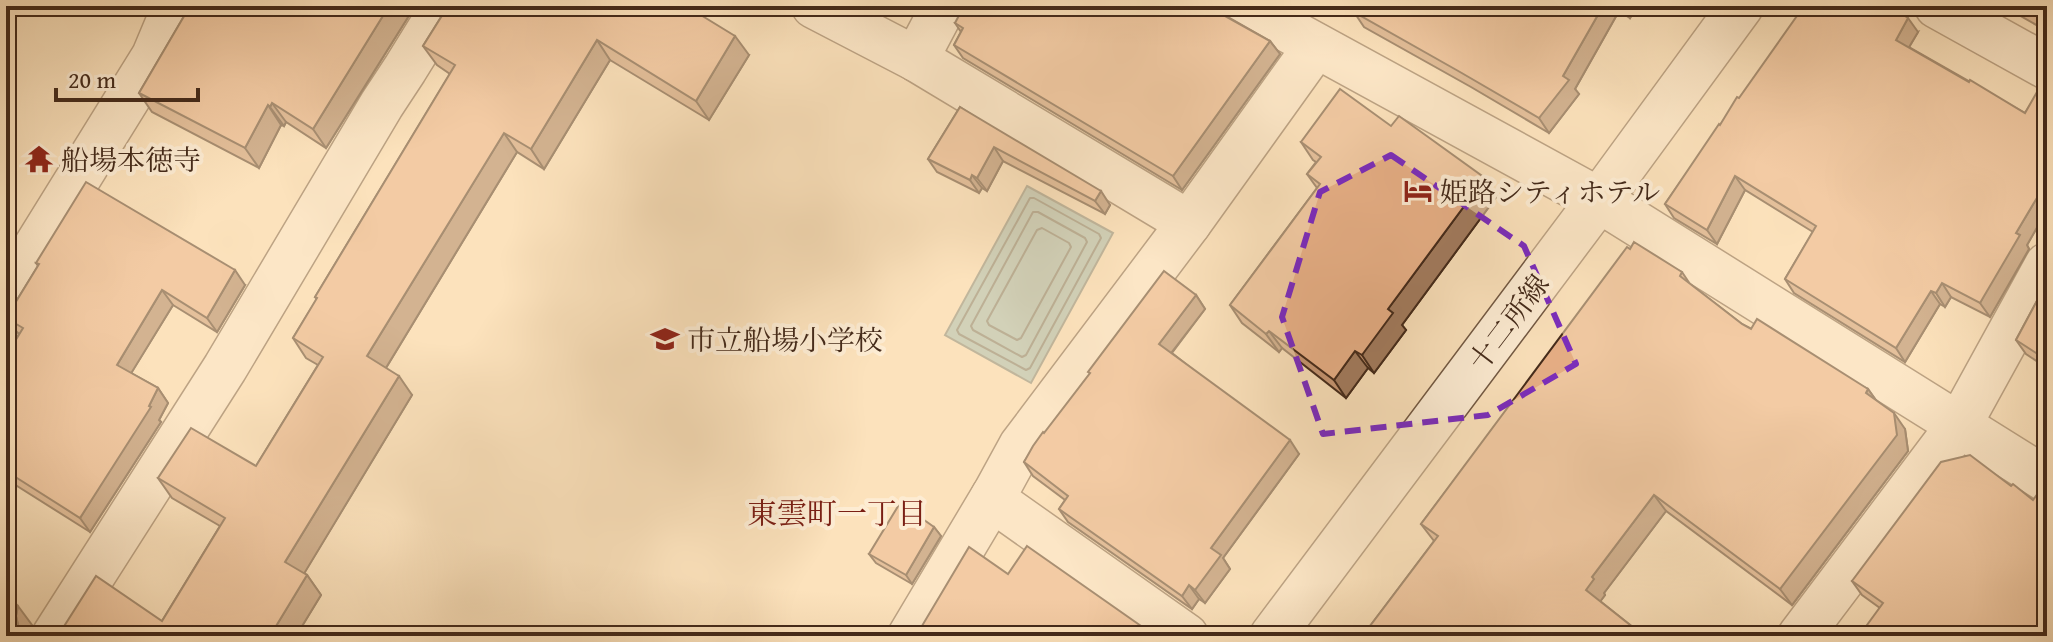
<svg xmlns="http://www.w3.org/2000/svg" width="2053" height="642" font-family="'Gentium Book Plus','Noto Serif JP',serif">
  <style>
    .water { fill: #9fbdb4; stroke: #7b8276; stroke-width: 2 }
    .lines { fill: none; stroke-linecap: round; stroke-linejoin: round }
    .shore { stroke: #727467; stroke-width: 2 }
    .minor-casing { stroke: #725842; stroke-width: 47 }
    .tertiary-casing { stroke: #725842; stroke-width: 47 }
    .minor { stroke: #fdecd3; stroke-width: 44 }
    .tertiary { stroke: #fdecd3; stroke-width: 44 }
    .wall { fill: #c89774; stroke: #442a1a; stroke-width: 2 }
    .shaded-wall { fill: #a27b5e; stroke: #442a1a; stroke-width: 2 }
    .building { fill: #e8b087; stroke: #442a1a; stroke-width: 2 }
    .marked { fill: none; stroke: #7b2cbf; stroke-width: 6; stroke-dasharray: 16 10; stroke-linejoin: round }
    .labels { text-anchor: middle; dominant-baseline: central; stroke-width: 8; stroke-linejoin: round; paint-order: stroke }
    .poi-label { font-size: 28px; fill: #442a1a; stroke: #fdecd3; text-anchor: start }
    .street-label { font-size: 28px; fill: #442a1a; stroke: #fdecd3 }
    .neighbourhood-label { font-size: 30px; fill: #7a1f14; stroke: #fdecd3 }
  </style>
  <rect width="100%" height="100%" fill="#fce2bc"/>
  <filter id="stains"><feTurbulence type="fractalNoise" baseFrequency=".0025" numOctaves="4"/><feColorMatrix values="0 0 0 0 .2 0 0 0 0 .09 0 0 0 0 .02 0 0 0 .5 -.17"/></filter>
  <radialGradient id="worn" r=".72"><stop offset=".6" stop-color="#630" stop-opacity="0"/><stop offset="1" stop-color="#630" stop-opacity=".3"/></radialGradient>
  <polygon class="water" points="1027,186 1113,233 1031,383 945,335"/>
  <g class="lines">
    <g class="shore">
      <polygon points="1030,198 1034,198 1099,234 1101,238 1030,368 1026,370 959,334 957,330"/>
      <polygon points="1033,212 1038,212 1085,238 1087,242 1026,355 1022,357 973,330 971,326"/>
      <polygon points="1042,228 1069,243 1071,247 1021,338 1017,340 989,325 987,321 1037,230"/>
    </g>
    <defs>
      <g id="minor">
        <polyline points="814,6 916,59 1189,223"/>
        <polyline points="1244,6 1599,200 2047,480"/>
        <polyline points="1937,6 2047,67"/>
        <polyline points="916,59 944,6"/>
        <polyline points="6,295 154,56 175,6"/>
        <polyline points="54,636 225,368 382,104 405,69 444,6"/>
        <polyline points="910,636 994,495"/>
        <polyline points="1186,636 992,499 1021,446 1189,223 1316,46"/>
        <polyline points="1800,636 1959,425 2047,265"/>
      </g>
      <polyline id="tertiary" points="1272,636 1599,200 1741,6"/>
    </defs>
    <use href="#minor" class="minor-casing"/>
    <use href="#tertiary" class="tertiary-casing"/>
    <use href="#minor" class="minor"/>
    <use href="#tertiary" class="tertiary"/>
  </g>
  <g class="wall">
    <polygon points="190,6 415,6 326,148 286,122 284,126 281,125 259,168 152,112 139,93"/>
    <polygon points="448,6 749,55 709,120 610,60 544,169 517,152 386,368 412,395 304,573 307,575 321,595 296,636 55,636 162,621 220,526 172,498 158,478 256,466 318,365 306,358 293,338 317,299 315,297 450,74 437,65 423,46"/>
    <polygon points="1357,6 1637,6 1630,18 1619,11 1575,89 1579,94 1549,133 1471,87 1364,27 1354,12"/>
    <polygon points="2003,6 2047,6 2047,31"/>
    <polygon points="1221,13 1270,41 1280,54 1182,190 963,58 954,45 961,32 955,23"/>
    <polygon points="1918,32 1909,47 2025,113 2047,79 2047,210 2027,245 2029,249 1990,317 1951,297 1945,307 1940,304 1905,362 1794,293 1785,279 1813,232 1745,190 1717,244 1674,218 1665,204 1739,98"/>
    <polygon points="960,107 1110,205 1105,214 1003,161 987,191 982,188 979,193 937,172 928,159"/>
    <polygon points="1391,126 1485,178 1497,196 1402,325 1406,330 1374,373 1368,368 1346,398 1282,348 1279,352 1242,323 1230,305 1317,188 1307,174 1316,162 1313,160 1301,142"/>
    <polygon points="1630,249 1682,272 1690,284 1742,324 1868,389 1876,400 1905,429 1908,451 1792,605 1666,511 1604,593 1605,595 1600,601 1644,636 1371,636 1367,630 1434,541 1421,524"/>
    <polygon points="36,263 245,285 217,332 173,305 131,373 158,388 168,403 159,420 161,422 90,532 6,479 6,356 19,334 17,332 6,318 38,266"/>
    <polygon points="2047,282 2047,368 2026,354 2016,340"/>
    <polygon points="1196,295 1205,309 1172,353 1299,454 1223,558 1230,569 1205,603 1199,599 1192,609 1068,522 1059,509 1065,500 1033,476 1024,462 1044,433"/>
    <polygon points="2011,486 2033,500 1880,608 1862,595 1852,581"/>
    <polygon points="934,527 941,536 912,584 876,563 869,554"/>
  </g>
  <g class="shaded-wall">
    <polygon points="389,6 415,6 326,148 313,129"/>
    <polygon points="1603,6 1615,6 1619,11 1575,89 1579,94 1549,133 1539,118"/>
    <polygon points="1622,6 1637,6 1630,18"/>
    <polygon points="1908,18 1918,32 1905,54 1896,40"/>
    <polygon points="735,36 749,55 709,120 696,101"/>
    <polygon points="597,40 610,60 544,169 531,149"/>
    <polygon points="1270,41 1280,54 1182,190 1173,176"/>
    <polygon points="272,103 286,122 284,126 270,107"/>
    <polygon points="268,105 281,125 259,168 245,148"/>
    <polygon points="504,133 517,152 381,376 367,356"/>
    <polygon points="994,147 1003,161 987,191 977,178"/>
    <polygon points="972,175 982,188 979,193 970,180"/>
    <polygon points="1735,176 1745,190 1717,244 1707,230"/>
    <polygon points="1485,178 1497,196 1402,325 1406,330 1374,373 1362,355 1388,309"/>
    <polygon points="2047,181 2047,210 2027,245 2029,249 1990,317 1980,303 2016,233"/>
    <polygon points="1101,191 1110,205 1105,214 1095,201"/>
    <polygon points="235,270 245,285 217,332 207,318"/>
    <polygon points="1942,283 1951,297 1945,307 1936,293"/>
    <polygon points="162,290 173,305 127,380 117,365"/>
    <polygon points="1931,291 1940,304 1905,362 1896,348"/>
    <polygon points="1196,295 1205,309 1168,357 1159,344"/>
    <polygon points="1269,331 1282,348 1279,352 1266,334"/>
    <polygon points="1355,351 1368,368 1346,398 1334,380"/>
    <polygon points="399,376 412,395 299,582 285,562"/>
    <polygon points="158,388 168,403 159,420 161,422 90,532 80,518 149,406"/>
    <polygon points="1868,389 1879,405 1866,393"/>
    <polygon points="1894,413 1905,429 1908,451 1792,605 1780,589"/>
    <polygon points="1290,440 1299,454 1223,558 1230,569 1205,603 1195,590 1211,548"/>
    <polygon points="1654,495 1666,511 1604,593 1605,595 1597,606 1586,590 1592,577"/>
    <polygon points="934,527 941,536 912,584 906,575"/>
    <polygon points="307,575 321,595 296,636 270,636"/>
    <polygon points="1189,585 1199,599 1192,609 1182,596"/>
    <polygon points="18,606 32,625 29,636 24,636 19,629 16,616"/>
  </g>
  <g class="building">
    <polygon points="190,6 389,6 313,129 272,103 270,107 268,105 245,148 139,93"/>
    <polygon points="448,6 686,6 735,36 696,101 597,40 531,149 504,133 367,356 399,376 285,562 307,575 270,636 251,636 243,631 241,636 55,636 61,631 96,576 162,621 225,518 158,478 191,428 256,466 323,357 293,338 317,298 315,297 455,65 423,46"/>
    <polygon points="964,6 1190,6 1204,14 1208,6 1214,6 1223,15 1270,41 1173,176 954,45 963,28 955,23"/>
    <polygon points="1357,6 1603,6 1563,76 1569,80 1539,118 1460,72 1354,12"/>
    <polygon points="1804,6 1890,6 1908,18 1896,40 1969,82 1970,80 2025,113 2045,78 2047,79 2047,181 2016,233 2020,235 1980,303 1942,283 1936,293 1931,291 1896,348 1785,279 1816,226 1735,176 1707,230 1665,204 1719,124 1720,125 1737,97 1739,98"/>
    <polygon points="2020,6 2047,6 2047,21"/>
    <polygon points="1340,89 1391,126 1399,116 1485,178 1388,309 1393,313 1362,355 1355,351 1334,380 1269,331 1266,334 1230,305 1320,184 1307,174 1321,157 1301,142"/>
    <polygon points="960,107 1101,191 1095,201 994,147 977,178 972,175 970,180 928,159"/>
    <polygon points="86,182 235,270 207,318 162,290 117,365 158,388 149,406 151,407 80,518 6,471 6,356 23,328 6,318 39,264 36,263"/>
    <polygon points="1634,242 1682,272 1680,276 1742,324 1751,329 1757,319 1868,389 1866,393 1894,413 1897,435 1780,589 1654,495 1592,577 1594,579 1586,590 1644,636 1374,636 1367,630 1438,536 1421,524 1627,247 1630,249"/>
    <polygon points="1164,271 1196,295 1159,344 1290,440 1211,548 1221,555 1195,590 1189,585 1182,596 1059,509 1068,496 1024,462 1033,446 1043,432 1044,433 1090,373 1088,372"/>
    <polygon points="2047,282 2047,360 2016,340"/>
    <polygon points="1970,455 2011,486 2013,484 2033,500 2036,496 2047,504 2047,636 1859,636 1883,603 1852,581 1941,462"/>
    <polygon points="900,503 934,527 906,575 869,554"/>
    <polygon points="1027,546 1151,633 1149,636 914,636 919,631 969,547 1008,574"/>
    <polygon points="6,598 18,606 16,616 19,629 25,636 6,636"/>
  </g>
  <path d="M0 0H2053V642H0ZM1391,155L1524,246L1576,364L1488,415L1323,434L1282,317L1320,192Z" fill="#fce2bc" fill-opacity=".55" fill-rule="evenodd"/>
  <path class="marked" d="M1391,155L1524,246L1576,364L1488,415L1323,434L1282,317L1320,192Z"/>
  <defs>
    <symbol id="temple-bare" viewBox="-9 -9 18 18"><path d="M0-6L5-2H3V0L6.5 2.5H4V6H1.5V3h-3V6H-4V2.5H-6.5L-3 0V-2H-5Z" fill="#8f2418" stroke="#fdecd3" stroke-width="2.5" paint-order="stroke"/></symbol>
    <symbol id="hotel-bare" viewBox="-9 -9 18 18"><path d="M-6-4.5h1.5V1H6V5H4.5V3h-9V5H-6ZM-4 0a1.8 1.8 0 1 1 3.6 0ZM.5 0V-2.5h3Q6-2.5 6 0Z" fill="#8f2418" stroke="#fdecd3" stroke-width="2.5" paint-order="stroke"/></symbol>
    <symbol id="school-bare" viewBox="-9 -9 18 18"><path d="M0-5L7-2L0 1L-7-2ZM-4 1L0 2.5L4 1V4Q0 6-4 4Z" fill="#8f2418" stroke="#fdecd3" stroke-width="2.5" paint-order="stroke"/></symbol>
  </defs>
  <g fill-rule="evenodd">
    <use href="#temple-bare" x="19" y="139" width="40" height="40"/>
    <use href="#hotel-bare" x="1398" y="171" width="40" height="40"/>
    <use href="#school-bare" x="645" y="319" width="40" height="40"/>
  </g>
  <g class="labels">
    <g class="poi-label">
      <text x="61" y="159">船場本徳寺</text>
      <text x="1440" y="191">姫路シティホテル</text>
      <text x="687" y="339">市立船場小学校</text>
    </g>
    <g class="street-label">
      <text transform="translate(1508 322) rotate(-53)">十二所線</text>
    </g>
    <g class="neighbourhood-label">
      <text x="837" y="513">東雲町一丁目</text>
    </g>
  </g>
  <rect width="2053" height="642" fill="none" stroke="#fce2bc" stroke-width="32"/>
  <rect x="8" y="8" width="2037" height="626" fill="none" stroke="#442a1a" stroke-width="4"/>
  <rect x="16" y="16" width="2021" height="610" fill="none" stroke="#442a1a" stroke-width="2"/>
  <path d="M56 88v12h142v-12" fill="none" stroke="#442a1a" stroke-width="4"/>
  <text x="68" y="88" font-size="24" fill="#442a1a" stroke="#fdecd3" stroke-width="6" paint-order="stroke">20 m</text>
  <rect width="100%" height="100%" filter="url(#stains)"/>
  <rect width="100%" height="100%" fill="url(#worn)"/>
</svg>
